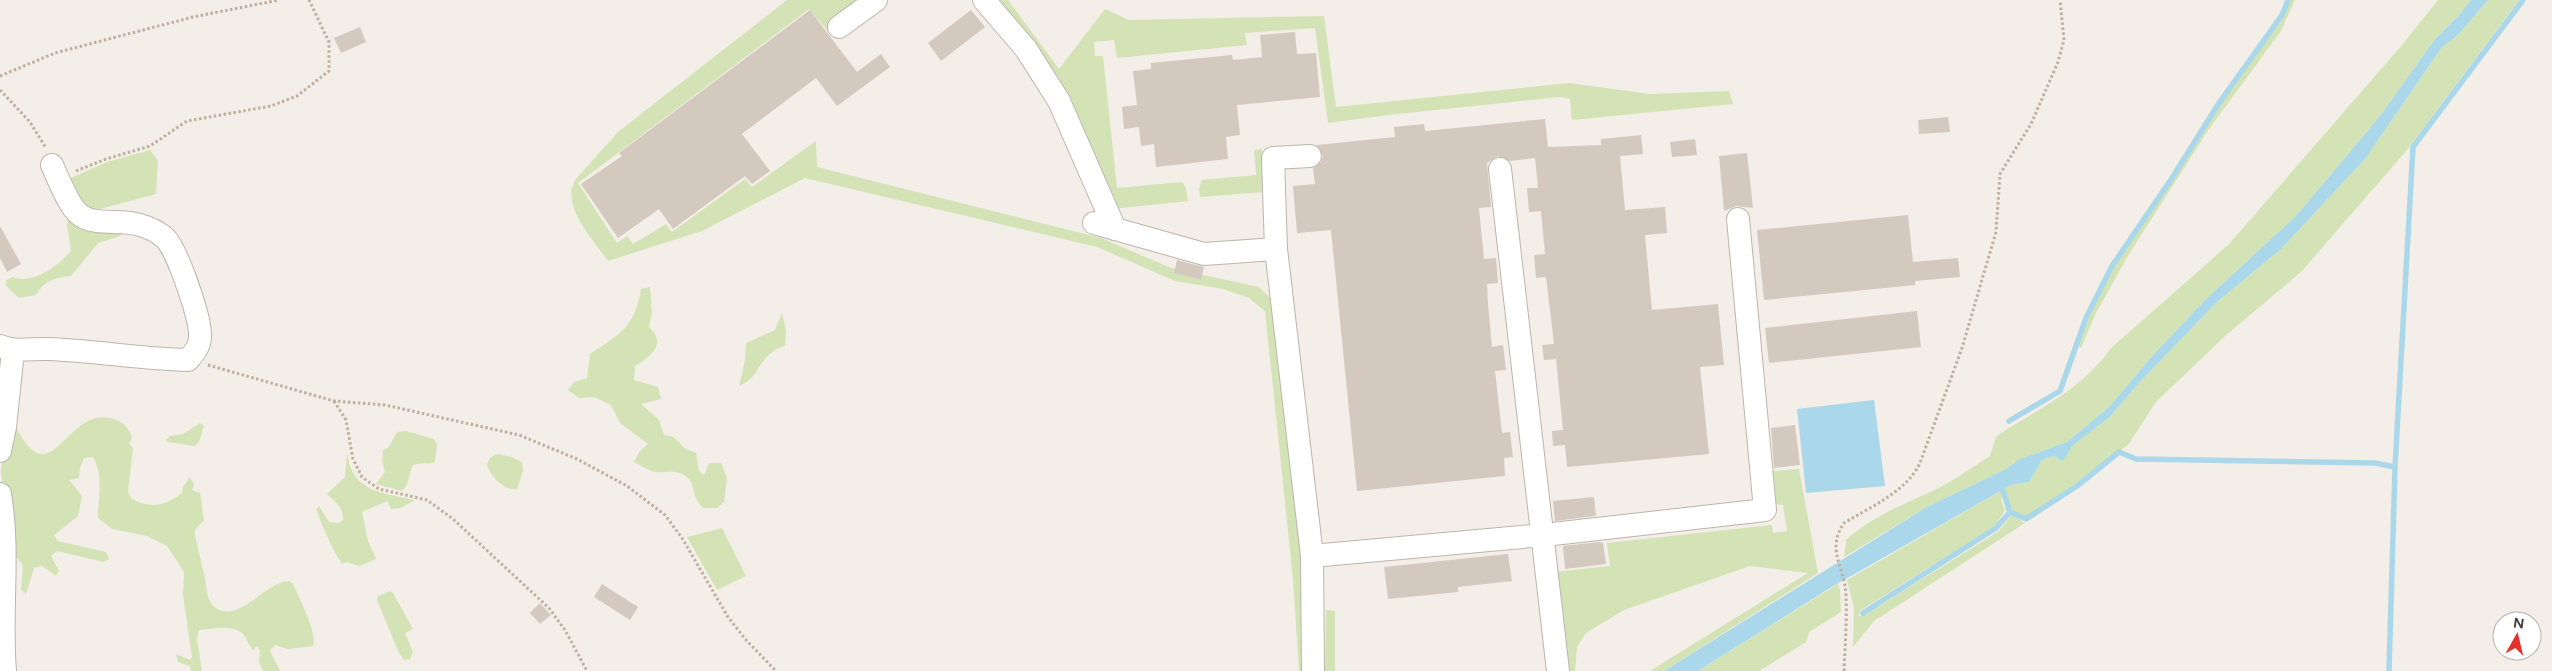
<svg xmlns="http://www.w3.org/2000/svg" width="2552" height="671" font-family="Figtree,sans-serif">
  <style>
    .green { fill: #d4e3b5 }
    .water { fill: #aad8ea }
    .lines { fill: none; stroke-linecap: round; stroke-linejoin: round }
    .stream { stroke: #aad8ea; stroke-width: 5.5 }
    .building { fill: #d3c9bf }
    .minor-casing { stroke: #bdb5ac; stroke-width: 24 }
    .path { stroke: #beaf9e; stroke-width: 3; stroke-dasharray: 2.5 2.5; stroke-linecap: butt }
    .minor { stroke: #fff; stroke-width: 22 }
  </style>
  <rect width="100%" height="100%" fill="#f3eee8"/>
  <g class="green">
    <path d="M787,0H868L827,30L809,9L578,183L617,243L627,236L633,244L666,224L672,232L745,179L752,187L816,141L817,167L1101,238L1171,268L1259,287L1273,301L1305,561L1308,671H1299L1293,579L1265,311L1249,298L1223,289L1175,281L1097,247L805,178L702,231L608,261C594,240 559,205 576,179L618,132Z"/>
    <polygon points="991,0 1008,0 1059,69 1105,9 1129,20 1324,16 1336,107 1569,83 1650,94 1729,91 1733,104 1572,120 1570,99 1560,97 1389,115 1328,123 1315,28 1245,33 1247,45 1117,58 1114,40 1094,42 1095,56 1103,56 1117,188 1182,182 1186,188 1188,201 1113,209"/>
    <polygon points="2290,0 2295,0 2281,31 2209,129 2129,254 2096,313 2081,348 2079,346 2090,316 2115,265 2174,179 2222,101 2283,17"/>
    <path d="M2438,0H2471L2460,14L2435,39L2380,116L2296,216L2207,298L2153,355L2109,407L2067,442L2020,459L2006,469L1925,508L1844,557L1846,540C1871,517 1900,506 1930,492C1951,483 1971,468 1990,456L1996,437L2004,431C2044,406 2083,388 2110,349L2229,244L2402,45Z"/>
    <polygon points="2488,0 2519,0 2407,150 2301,272 2225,336 2156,402 2128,445 2042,508 2025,517 2011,509 2003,492 2001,500 2005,510 1995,526 1861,610 1858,616 1865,615 1999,531 2011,515 2025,523 1874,621 1853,647 1854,608 1847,580 2011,485 2029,482 2042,460 2054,456 2063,460 2073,445 2110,417 2137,385 2217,302 2281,249 2365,159 2442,47 2458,35"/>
    <polygon points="1262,149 1264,192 1200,197 1199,189 1202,180 1256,175 1254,150"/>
    <polygon points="150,150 158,161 156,194 85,213 66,180 107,162"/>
    <path d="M71,213L128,227L120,236L98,243L71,276C54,278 45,280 36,295L19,298L6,286V280L13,277C33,285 58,266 71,251L67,224Z"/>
    <path d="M650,287L652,313L649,327C668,344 650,357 635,366L634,380L658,387L661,399L641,404L659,420L664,435L674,437L684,448L696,453L699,471L704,475L709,463H721L727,478L724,502L717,508H703C690,495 697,486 687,477C677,469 667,473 656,472C648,471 641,465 634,462L640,451L648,444L620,423L611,405L594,397L579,398L568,390L574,382L587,378L590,354C621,333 634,329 641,289Z"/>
    <path d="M782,313L786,331L785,346C756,355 763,376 739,386L745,360L746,343L775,330Z"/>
    <path d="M10,414C50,507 63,407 110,418C122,421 127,425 132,437L129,444L133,448L128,492L132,499C151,509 165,506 182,493L183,487L190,477L194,484L192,490L200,493L204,520C201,524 196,527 195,532C194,534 203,568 204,573C207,582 205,595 211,603C233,631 265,581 289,581L293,584C299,598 318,634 313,646L288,649L275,645L270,651L280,671H263L259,662L260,650L257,646L253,650C248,645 247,637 242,633C230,624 213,629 199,630L197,639L202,671H191L190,666L178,662L176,654L190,660L192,657L183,595L184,572L167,546L147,536L112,529L98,518C98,498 104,476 93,457L84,458L80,468L79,478L69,480L82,496L78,516L54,535L58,541L106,552L109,559L104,562L57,551L51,556L59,571L56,576L42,566L34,568L26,594L21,590L23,565L8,547L2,482L1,470Z"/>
    <polygon points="200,423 204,426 199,442 195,446 167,442 166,440 170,436 183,434"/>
    <path d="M406,431L434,439L437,444L435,462C428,465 421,462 413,465C408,473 410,484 402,491L376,484L385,472L382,461L383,450L388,448L397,432Z"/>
    <path d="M347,453C352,493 384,493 415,500L401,508L391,509L387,501L362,512L368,541L376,559L359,566L346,562L342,564C331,547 324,529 316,510L319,506L329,522L338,523L343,520C343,506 336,503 327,494L345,477Z"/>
    <path d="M497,454L511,457L522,462L523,471L517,489C505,492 489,475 487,464L490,458Z"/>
    <polygon points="1799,469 1818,573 1664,671 1650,671 1808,573 1750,566 1624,610 1586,633 1577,647 1575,671 1566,671 1556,572 1610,566 1607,543 1772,525 1773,533 1787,531 1783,505 1772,504 1772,471"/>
    <polygon points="722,528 746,576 717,590 687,537"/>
    <polygon points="1838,584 1840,590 1841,612 1809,632 1806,642 1759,671 1698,671"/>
    <polygon points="390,591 393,593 413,629 405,633 413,652 410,659 404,660 399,653 377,600 378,596"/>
    <polygon points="1326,610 1335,611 1335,671 1325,671"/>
  </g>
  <g class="water">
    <polygon points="2471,0 2488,0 2458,35 2442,47 2365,159 2281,249 2217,302 2137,385 2110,417 2073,445 2063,461 2054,456 2042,460 2029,482 2011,485 1830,588 1698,671 1664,671 1925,508 2006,469 2020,459 2067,442 2109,407 2153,355 2207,298 2296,216 2380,116 2435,39 2460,14"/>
    <polygon points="1874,400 1885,486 1806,493 1797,409"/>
  </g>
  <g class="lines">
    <g class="stream">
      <polyline points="2009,421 2060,391 2086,318 2112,266 2172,178 2219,103 2282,15 2288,0"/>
      <polyline points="2010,512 2026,519 2077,486 2119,452 2136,459 2375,463 2395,467"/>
      <polyline points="1863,613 1996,528 2010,512 2003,491"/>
      <polyline points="2389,671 2395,467 2413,147 2523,0"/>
    </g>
  </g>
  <g class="building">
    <polygon points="810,10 857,72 881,54 890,67 837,106 816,78 742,134 770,171 752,184 745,176 673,229 659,209 618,238 581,184 622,156 619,153"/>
    <polygon points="971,10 985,27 941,61 928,43"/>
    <polygon points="360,27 366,42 341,53 334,38"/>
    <polygon points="1295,32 1297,54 1316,53 1320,97 1237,105 1240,135 1226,137 1228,159 1156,167 1154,144 1141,146 1139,127 1124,129 1122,107 1137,105 1133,71 1151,69 1151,63 1232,55 1233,60 1262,57 1260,35"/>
    <polygon points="1948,117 1950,132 1919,134 1918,120"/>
    <polygon points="1545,119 1548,147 1601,145 1601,139 1641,135 1643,154 1620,156 1625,210 1665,207 1667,233 1645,235 1652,310 1718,304 1724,365 1700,367 1709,454 1567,467 1565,445 1553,446 1552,431 1563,430 1556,359 1544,360 1542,345 1554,344 1546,277 1536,278 1534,255 1545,254 1541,211 1529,212 1527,188 1538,188 1535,158 1510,161 1498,156 1487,163 1491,207 1479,208 1484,259 1496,258 1498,283 1487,284 1488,304 1492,347 1503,345 1506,370 1495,371 1502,433 1510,432 1513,457 1504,458 1505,476 1357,491 1331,230 1297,233 1293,186 1315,184 1313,168 1321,162 1323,156 1317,145 1395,137 1394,127 1424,124 1425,131"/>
    <polygon points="1695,139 1697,155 1672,157 1670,142"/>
    <polygon points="1747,153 1753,208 1736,206 1724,211 1719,156"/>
    <polygon points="1908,215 1913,262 1958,258 1960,277 1915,281 1915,285 1764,300 1757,230"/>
    <polygon points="0,226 21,264 7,272 0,258"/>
    <polygon points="1177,260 1204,267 1201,280 1174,273"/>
    <polygon points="1917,311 1921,347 1769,363 1765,328"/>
    <polygon points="1795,425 1800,465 1774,468 1771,428"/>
    <polygon points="1594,497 1596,516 1555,521 1553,501"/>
    <polygon points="1599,542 1603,543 1606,564 1565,569 1563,546"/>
    <polygon points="1508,554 1512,581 1458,587 1458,592 1388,599 1384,567"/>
    <polygon points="602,584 638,607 630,620 594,597"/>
    <polygon points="540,603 551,615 540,624 530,613"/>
  </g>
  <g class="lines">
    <defs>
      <g id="minor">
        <polyline points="984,0 1026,49 1059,101 1115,229"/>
        <polyline points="839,27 876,0"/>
        <polyline points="1310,156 1273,158 1276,249 1312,556 1313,671"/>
        <polyline points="1500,169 1558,671"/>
        <polyline points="1094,223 1204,254 1276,249"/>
        <path d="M0,346C17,353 31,348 49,349C96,351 142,359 188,360C195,352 201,345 200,333C199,315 177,248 164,237C158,232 147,227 140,225C121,218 97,227 80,215C69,207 58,178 52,165"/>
        <polyline points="0,451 5,427 13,351"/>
        <path d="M0,494C10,553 0,612 5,671"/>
        <polyline points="1312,556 1544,535 1765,510 1738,219"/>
      </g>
    </defs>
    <use href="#minor" class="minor-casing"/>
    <g class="path">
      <polyline points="0,76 55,53 193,17 279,0"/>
      <polyline points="0,90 30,122 46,148"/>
      <polyline points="76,171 106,159 150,146 187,121 271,106 297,96 329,71 329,42 309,0"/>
      <polyline points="208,365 334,401 385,405 519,435 577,459 627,486 665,515 682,538 728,617 746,640 776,671"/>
      <polyline points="334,401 346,420 353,459 362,477 379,489 427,500 453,519 549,608 565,630 587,671"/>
      <path d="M1844,671C1845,646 1847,622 1846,597C1846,568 1825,551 1844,523C1872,506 1906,492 1920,463L1962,348L1996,232L2000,174L2031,124L2058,62L2064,40L2060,0"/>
    </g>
    <use href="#minor" class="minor"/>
  </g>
  <g transform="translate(2517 636) rotate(8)"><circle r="24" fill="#ffffff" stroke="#b5b2af"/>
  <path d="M0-4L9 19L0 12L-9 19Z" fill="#e6302c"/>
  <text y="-8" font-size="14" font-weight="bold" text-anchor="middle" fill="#453e38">N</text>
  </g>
</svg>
